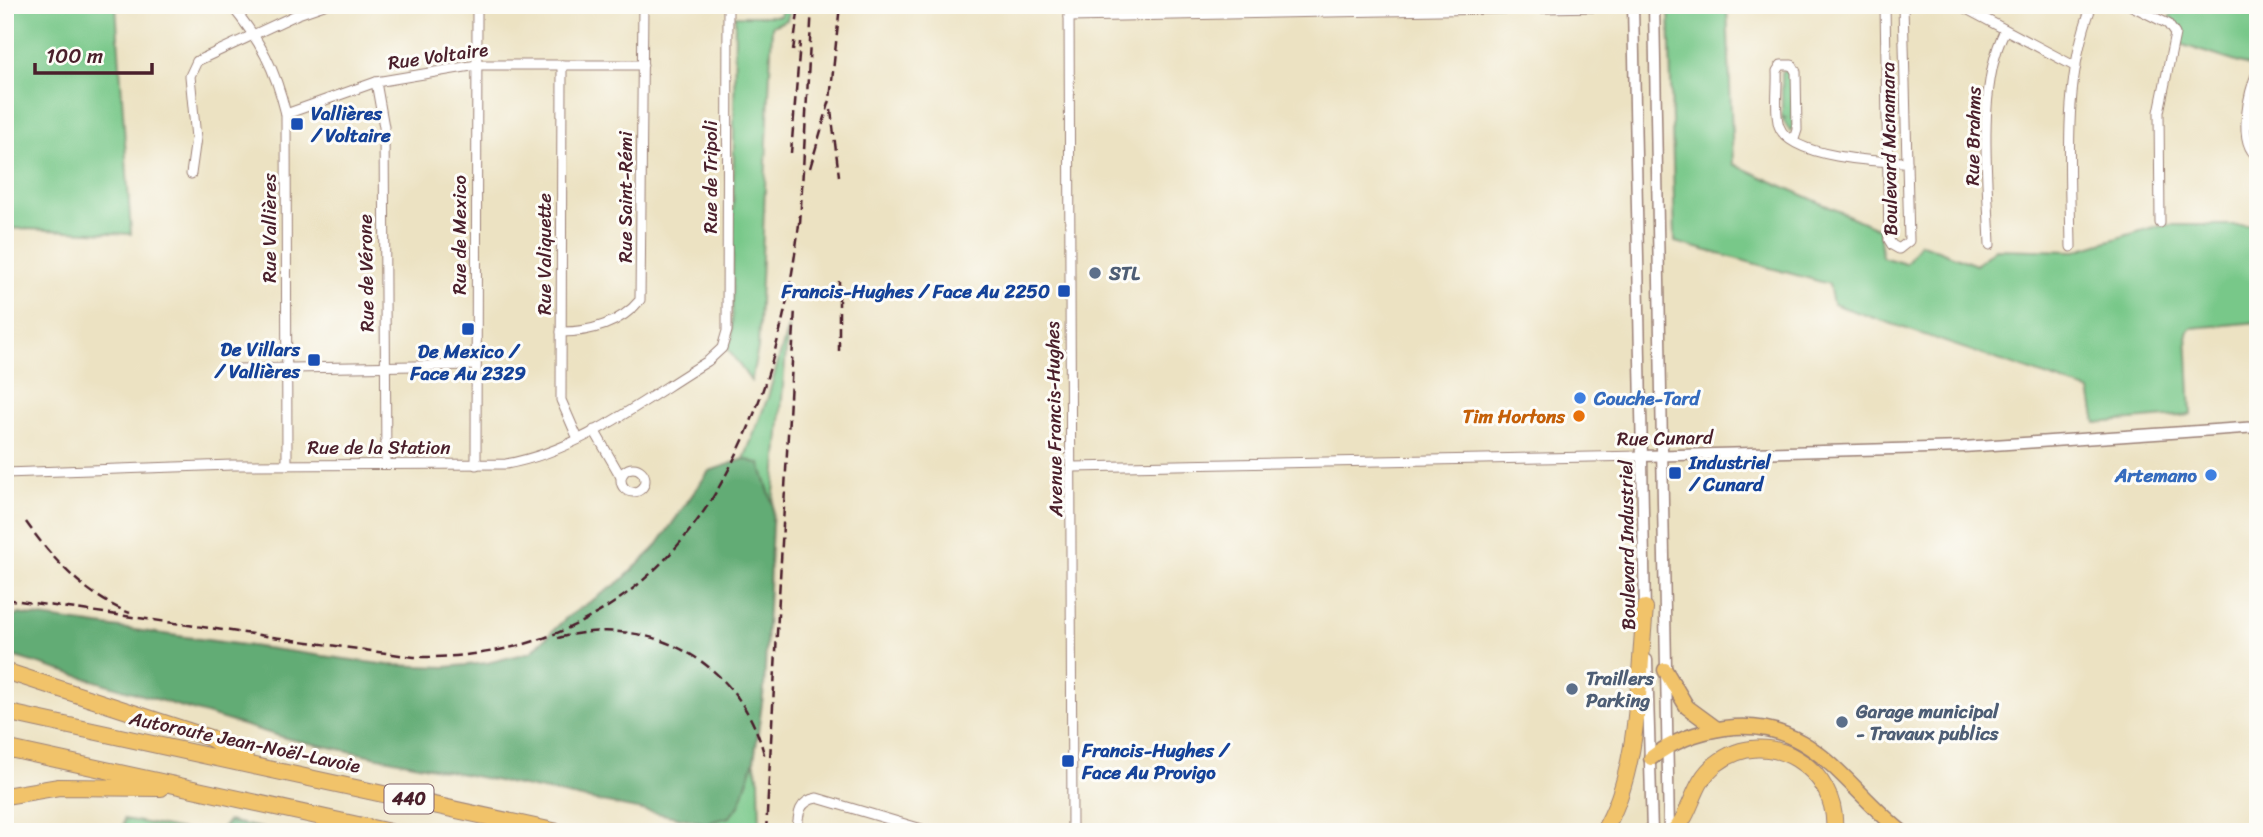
<svg xmlns="http://www.w3.org/2000/svg" width="2263" height="837" font-family="Sriracha,sans-serif">
  <style>
    .green { fill: #78c889; stroke: #61745a; stroke-width: 2 }
    .forest { fill: #62ac75; stroke: #566650; stroke-width: 2 }
    .lines { fill: none; stroke-linecap: round; stroke-linejoin: round }
    .minor-casing { stroke: #9b8076; stroke-width: 11 }
    .tertiary-casing { stroke: #9b8076; stroke-width: 13 }
    .primary-casing { stroke: #9b8076; stroke-width: 17 }
    .motorway-casing { stroke: #9b8076; stroke-width: 18 }
    .minor { stroke: #fff; stroke-width: 9 }
    .tertiary { stroke: #fff; stroke-width: 10 }
    .primary { stroke: #f1c36a; stroke-width: 14 }
    .motorway { stroke: #f1c36a; stroke-width: 16 }
    .rail { stroke: #4a1f2b; stroke-width: 2.5; stroke-dasharray: 10 5; stroke-linecap: butt }
    .transit-dot { fill: #1a4fb4; stroke: #fdfcf7; stroke-width: 2.5 }
    .service-dot { fill: #5c6f8a; stroke: #fdfcf7; stroke-width: 2.5 }
    .shop-dot { fill: #3f7fe0; stroke: #fdfcf7; stroke-width: 2.5 }
    .food-dot { fill: #e8710a; stroke: #fdfcf7; stroke-width: 2.5 }
    .labels { text-anchor: middle; dominant-baseline: central; stroke-width: 6; stroke-linejoin: round; paint-order: stroke }
    .shield { fill: #fdfcf7; stroke: #806168; stroke-width: 2 }
    .shield-label { font-size: 18px; font-weight: bold; fill: #4a1f2b }
    .street-label { font-size: 19px; fill: #4a1f2b; stroke: #fdfcf7 }
    .transit-label { font-size: 19px; font-weight: bold; fill: #164399; stroke: #fdfcf7; text-anchor: start }
    .service-label { font-size: 19px; font-weight: bold; fill: #4e5e75; stroke: #fdfcf7; text-anchor: start }
    .shop-label { font-size: 19px; font-weight: bold; fill: #366cbe; stroke: #fdfcf7; text-anchor: start }
    .food-label { font-size: 19px; font-weight: bold; fill: #c56008; stroke: #fdfcf7; text-anchor: end }
  </style>
  <rect width="100%" height="100%" fill="#fdfcf7"/>
  <filter id="ink" filterUnits="userSpaceOnUse"><feTurbulence type="fractalNoise" baseFrequency=".0143" numOctaves="2"/><feDisplacementMap in="SourceGraphic" scale="14" xChannelSelector="R" yChannelSelector="G"/><feConvolveMatrix kernelMatrix="1 2 1 2 8 2 1 2 1" color-interpolation-filters="sRGB"/></filter>
  <filter id="wash" filterUnits="userSpaceOnUse"><feTurbulence type="fractalNoise" baseFrequency=".00686" numOctaves="4" result="noise"/><feDisplacementMap in="SourceGraphic" scale="28" xChannelSelector="R" yChannelSelector="G"/><feGaussianBlur stdDeviation="1.57" result="paint"/><feColorMatrix in="noise" values="0 0 0 0 0 0 0 0 0 0 0 0 0 0 0 0 0 1.4 0 .05"/><feComposite in="paint" operator="in"/></filter>
  <g filter="url(#wash)">
    <rect width="100%" height="100%" fill="#ece2c2"/>
    <g class="green">
      <polygon points="5,5 116,5 131,234 5,228"/>
      <polygon points="783,5 791,5 787,20 772,26 758,348 751,381 727,348 732,338 735,16 780,16"/>
      <polygon points="1669,5 1727,5 1733,164 1879,229 1882,257 1906,264 1920,243 1976,265 1995,249 2075,251 2160,225 2258,225 2258,322 2191,328 2187,333 2191,415 2096,423 2090,391 1833,304 1829,284 1675,242"/>
      <polygon points="2175,5 2258,5 2258,61 2252,67 2180,44 2181,28 2170,17"/>
      <polygon points="1785,68 1792,70 1793,127 1790,131 1782,119 1785,118 1782,117 1782,72"/>
      <polygon points="788,327 773,505 760,464 744,459 768,397"/>
      <polygon points="754,761 759,780 760,832 715,832 706,823 729,817 739,806"/>
      <polygon points="124,819 194,832 123,832"/>
    </g>
    <g class="forest">
      <polygon points="744,459 760,464 773,505 764,689 754,761 739,806 729,817 706,823 289,739 12,656 5,634 7,621 19,614 388,665 446,667 487,663 531,652 566,618 621,581 655,548 709,471"/>
      <polygon points="228,821 279,832 219,832"/>
    </g>
  </g>
  <g filter="url(#ink)">
    <g class="lines">
      <defs>
        <g id="minor">
          <path d="M231,5C261,42 275,68 286,114L287,465"/>
          <polyline points="1069,5 1072,832"/>
          <polyline points="1885,5 1889,240 1892,245 1899,249 1909,241 1903,5"/>
          <polyline points="1959,5 2076,67"/>
          <polyline points="2130,5 2168,24 2175,34 2159,112 2160,223"/>
          <polyline points="1069,17 1654,6"/>
          <polyline points="562,65 561,400 578,439"/>
          <path d="M2258,70C2249,91 2236,143 2258,157"/>
          <polyline points="376,82 384,127 386,464"/>
          <polyline points="286,114 376,82 477,65 643,65"/>
          <path d="M1794,139L1797,130L1796,72L1792,65H1781L1777,71C1778,88 1774,111 1779,126C1790,158 1880,162 1907,162"/>
          <polyline points="191,174 196,138 190,76 197,61 298,14 324,5"/>
          <path d="M1990,245C1988,181 1976,88 2005,30"/>
          <path d="M2071,247C2070,166 2062,82 2092,5"/>
          <path d="M561,332C591,332 621,323 640,300L643,5"/>
          <polyline points="238,369 476,365"/>
          <polyline points="594,430 621,477"/>
          <polyline points="476,465 477,5"/>
          <polyline points="1073,467 1642,456"/>
          <circle cx="633" cy="480" r="12"/>
          <path d="M5,473L232,465L506,464C580,451 645,399 708,361L722,348L727,331L728,5"/>
          <path d="M797,832C798,815 798,801 817,798L932,832"/>
        </g>
        <g id="tertiary">
          <polyline points="1633,5 1645,612"/>
          <polyline points="1654,5 1669,832"/>
          <polyline points="1642,456 1963,447 2258,427"/>
          <polyline points="1647,660 1652,832"/>
        </g>
        <g id="primary">
          <polyline points="1665,670 1687,707 1717,729"/>
          <path d="M1651,758C1673,741 1696,732 1725,728C1812,717 1842,784 1902,832"/>
        </g>
        <g id="motorway">
          <polyline points="5,671 210,738 245,758"/>
          <polyline points="5,712 558,832"/>
          <polyline points="5,748 390,832"/>
          <polyline points="5,796 59,787 161,788"/>
          <path d="M1603,832C1640,772 1638,678 1645,608"/>
          <path d="M1673,832C1693,813 1692,782 1716,764C1768,723 1840,769 1834,832"/>
        </g>
      </defs>
      <use href="#minor" class="minor-casing"/>
      <use href="#tertiary" class="tertiary-casing"/>
      <use href="#primary" class="primary-casing"/>
      <use href="#motorway" class="motorway-casing"/>
      <use href="#minor" class="minor"/>
      <use href="#tertiary" class="tertiary"/>
      <use href="#primary" class="primary"/>
      <use href="#motorway" class="motorway"/>
      <g class="rail">
        <polyline points="793,51 799,5"/>
        <polyline points="831,110 839,176"/>
        <polyline points="791,153 800,42"/>
        <polyline points="810,168 830,100 840,5"/>
        <polyline points="800,224 812,5"/>
        <polyline points="839,351 839,276"/>
        <path d="M26,522C53,560 86,596 130,613"/>
        <path d="M5,599L414,657C676,663 776,438 800,215"/>
        <path d="M558,638C651,612 743,664 765,758"/>
        <polyline points="766,832 795,308"/>
      </g>
    </g>
  </g>
  <g class="transit-dot">
    <rect x="290" y="117" width="14" height="14" rx="3.5"/>
    <rect x="1057" y="284" width="14" height="14" rx="3.5"/>
    <rect x="461" y="322" width="14" height="14" rx="3.5"/>
    <rect x="307" y="353" width="14" height="14" rx="3.5"/>
    <rect x="1668" y="466" width="14" height="14" rx="3.5"/>
    <rect x="1061" y="754" width="14" height="14" rx="3.5"/>
  </g>
  <g class="service-dot">
    <circle cx="1095" cy="273" r="7"/>
    <circle cx="1572" cy="689" r="7"/>
    <circle cx="1842" cy="722" r="7"/>
  </g>
  <g class="shop-dot">
    <circle cx="1580" cy="398" r="7"/>
    <circle cx="2211" cy="475" r="7"/>
  </g>
  <circle class="food-dot" cx="1579" cy="416" r="7"/>
  <g class="labels">
    <rect class="shield" x="384.5" y="784.5" width="49" height="29" rx="5"/>
    <g class="shield-label">
      <text x="409" y="799">440</text>
    </g>
    <g class="street-label">
      <text transform="translate(438 56) rotate(-8)">Rue Voltaire</text>
      <text transform="translate(1973 136) rotate(-89)">Rue Brahms</text>
      <text transform="translate(1889 149) rotate(-91)">Boulevard Mcnamara</text>
      <text transform="translate(710 177) rotate(-90)">Rue de Tripoli</text>
      <text transform="translate(625 197) rotate(-90)">Rue Saint-Rémi</text>
      <text transform="translate(269 228) rotate(-90)">Rue Vallières</text>
      <text transform="translate(459 235) rotate(-90)">Rue de Mexico</text>
      <text transform="translate(544 254) rotate(-90)">Rue Valiquette</text>
      <text transform="translate(366 273) rotate(-91)">Rue de Vérone</text>
      <text transform="translate(1054 419) rotate(-91)">Avenue Francis-Hughes</text>
      <text transform="translate(1665 438) rotate(-1)">Rue Cunard</text>
      <text x="379" y="447">Rue de la Station</text>
      <text transform="translate(1627 545) rotate(-91)">Boulevard Industriel</text>
      <text transform="translate(245 742) rotate(12)">Autoroute Jean-Noël-Lavoie</text>
    </g>
    <g class="transit-label">
      <text x="311" y="113">Vallières<tspan x="311" dy="22">/ Voltaire</tspan></text>
      <text x="1050" y="291" text-anchor="end">Francis-Hughes / Face Au 2250</text>
      <text x="300" y="349" text-anchor="end">De Villars<tspan x="300" dy="22">/ Vallières</tspan></text>
      <text x="468" y="351" text-anchor="middle">De Mexico /<tspan x="468" dy="22">Face Au 2329</tspan></text>
      <text x="1689" y="462">Industriel<tspan x="1689" dy="22">/ Cunard</tspan></text>
      <text x="1082" y="750">Francis-Hughes /<tspan x="1082" dy="22">Face Au Provigo</tspan></text>
    </g>
    <g class="service-label">
      <text x="1109" y="273">STL</text>
      <text x="1586" y="678">Traillers<tspan x="1586" dy="22">Parking</tspan></text>
      <text x="1856" y="711">Garage municipal<tspan x="1856" dy="22">- Travaux publics</tspan></text>
    </g>
    <g class="shop-label">
      <text x="1594" y="398">Couche-Tard</text>
      <text x="2197" y="475" text-anchor="end">Artemano</text>
    </g>
    <g class="food-label">
      <text x="1565" y="416">Tim Hortons</text>
    </g>
  </g>
  <rect width="2263" height="837" fill="none" stroke="#fdfcf7" stroke-width="28"/>
  <path d="M35 63v10h117v-10" fill="none" stroke="#4a1f2b" stroke-width="3.5"/>
  <text x="46" y="63" font-size="21" fill="#4a1f2b" stroke="#fdfcf7" stroke-width="5" paint-order="stroke">100 m</text>
</svg>
